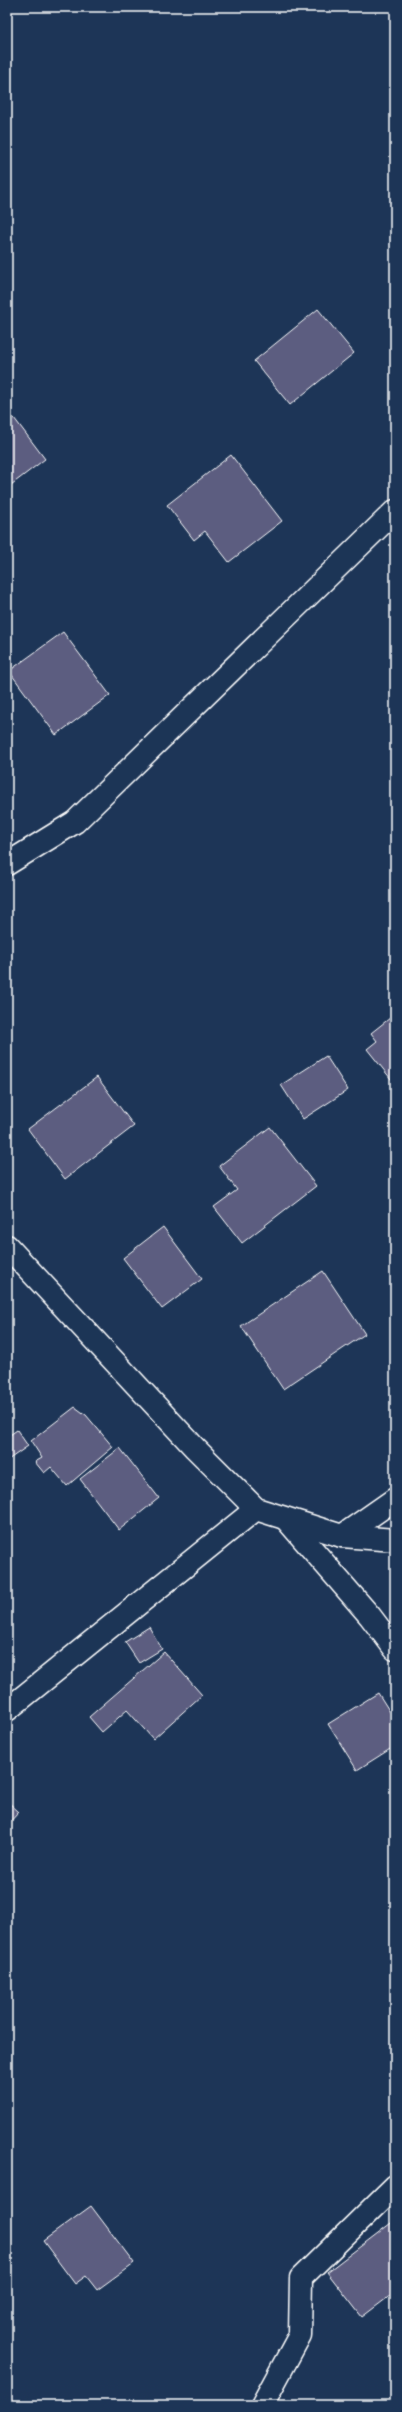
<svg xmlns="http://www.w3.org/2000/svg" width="402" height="2412" font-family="'Balsamiq Sans',sans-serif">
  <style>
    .building { fill: #5c5d80; stroke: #fff }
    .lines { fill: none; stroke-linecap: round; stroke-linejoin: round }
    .minor-casing { stroke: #fff; stroke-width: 25 }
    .secondary-casing { stroke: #fff; stroke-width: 25 }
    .minor { stroke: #1d3557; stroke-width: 22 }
    .secondary { stroke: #1d3557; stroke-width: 22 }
  </style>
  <rect width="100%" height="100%" fill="#1d3557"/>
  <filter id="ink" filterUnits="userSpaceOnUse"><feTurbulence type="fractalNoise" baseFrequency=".025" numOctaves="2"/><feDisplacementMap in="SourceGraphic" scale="8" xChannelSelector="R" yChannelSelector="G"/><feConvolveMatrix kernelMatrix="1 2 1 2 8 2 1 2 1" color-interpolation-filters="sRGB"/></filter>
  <g filter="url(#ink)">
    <g class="building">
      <polygon points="318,309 354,353 290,405 254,361"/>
      <polygon points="14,418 45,459 7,488 7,424"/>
      <polygon points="231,455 282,521 229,562 205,531 194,540 167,505"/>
      <polygon points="63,632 110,695 56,735 9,671"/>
      <polygon points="395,1014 395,1084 367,1049 377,1041 371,1033"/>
      <polygon points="326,1056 348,1090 303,1119 281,1085"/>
      <polygon points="97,1077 134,1126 65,1179 28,1129"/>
      <polygon points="270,1127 316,1186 242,1243 214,1207 237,1190 219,1166"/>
      <polygon points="163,1227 202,1279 162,1309 123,1258"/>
      <polygon points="323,1271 365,1334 283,1389 241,1326"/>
      <polygon points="75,1407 86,1415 113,1447 67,1486 51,1467 44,1473 35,1462 42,1458 31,1441"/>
      <polygon points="17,1430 28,1446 8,1460 7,1437"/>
      <polygon points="120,1448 159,1498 119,1530 80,1479"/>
      <polygon points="149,1627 162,1649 139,1663 125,1642"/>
      <polygon points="164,1652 202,1695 153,1739 127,1710 102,1732 89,1717"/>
      <polygon points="378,1693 395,1720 395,1746 357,1770 328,1724"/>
      <polygon points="7,1801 19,1812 7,1825"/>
      <polygon points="91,2206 134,2263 97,2290 86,2276 75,2284 43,2241"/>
      <polygon points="395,2220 395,2292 362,2317 327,2272"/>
    </g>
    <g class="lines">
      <defs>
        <g id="minor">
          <polyline points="7,864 75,822 395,511"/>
          <polyline points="286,1519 370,1616 395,1649"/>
          <polyline points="342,1536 395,1499"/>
          <polyline points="7,1710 256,1509"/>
          <polyline points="262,2405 300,2335 301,2278 395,2186"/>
        </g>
        <polyline id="secondary" points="7,1246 195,1448 256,1509 342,1536 395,1540"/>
      </defs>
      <use href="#minor" class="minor-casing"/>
      <use href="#secondary" class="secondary-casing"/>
      <use href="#minor" class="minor"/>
      <use href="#secondary" class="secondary"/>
    </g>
  </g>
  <rect width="402" height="2412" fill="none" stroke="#1d3557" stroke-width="24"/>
  <rect x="12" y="12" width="378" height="2388" fill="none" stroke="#fff" stroke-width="1.5" filter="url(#ink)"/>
</svg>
